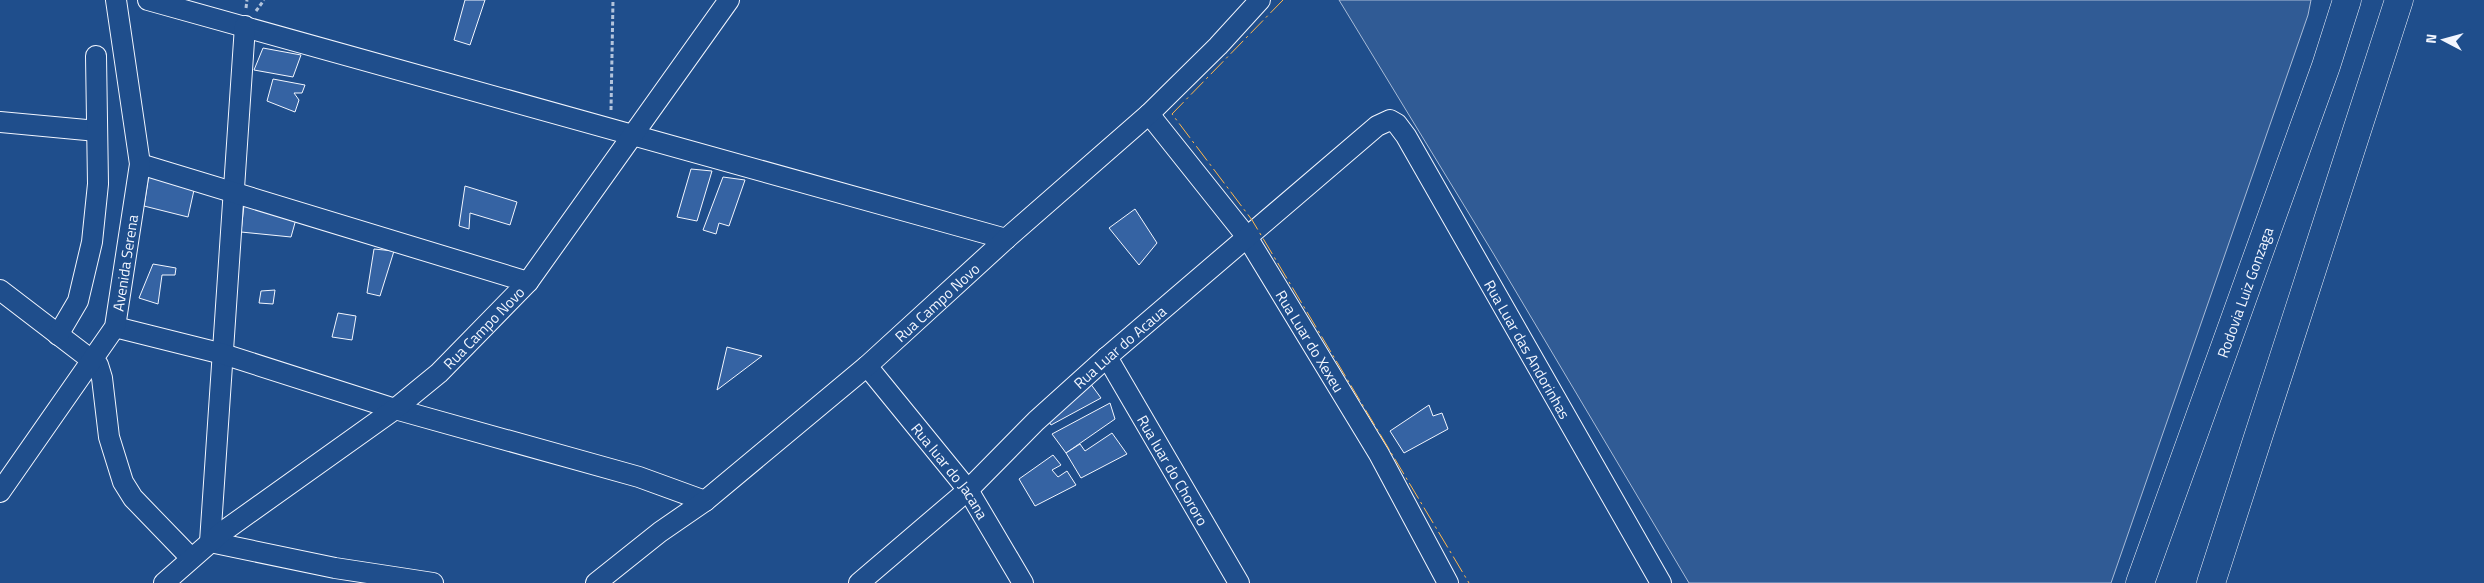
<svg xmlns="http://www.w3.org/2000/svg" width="2484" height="583" font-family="'Titillium Web',sans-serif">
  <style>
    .built { fill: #305b95; stroke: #a8bbd7 }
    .building { fill: #3563a3; stroke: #f2f6ff }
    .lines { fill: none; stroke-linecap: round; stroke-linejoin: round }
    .minor-casing { stroke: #f2f6ff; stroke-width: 22 }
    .highway-casing { stroke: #f2f6ff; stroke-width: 29 }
    .path { stroke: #b3c4dc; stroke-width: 3; stroke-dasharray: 4 2.5; stroke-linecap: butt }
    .minor { stroke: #1f4e8c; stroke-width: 20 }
    .highway { stroke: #1f4e8c; stroke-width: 28 }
    .power { stroke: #ffb74d; stroke-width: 1; stroke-dasharray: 18 4 2.5 4; stroke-linecap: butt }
    .labels { text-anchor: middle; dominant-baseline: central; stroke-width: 4; stroke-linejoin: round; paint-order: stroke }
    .street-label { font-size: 15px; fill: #f2f6ff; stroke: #1f4e8c }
  </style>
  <rect width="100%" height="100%" fill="#1f4e8c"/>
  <polygon class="built" points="1339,0 2311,0 2308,15 2111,583 1689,583 1493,253"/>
  <g class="building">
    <polygon points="465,0 485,0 470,45 454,40"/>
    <polygon points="263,48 301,55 293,77 254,70"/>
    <polygon points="273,79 305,85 302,93 294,93 299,100 295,112 267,101"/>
    <polygon points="691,169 712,171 697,221 677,217"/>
    <polygon points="149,174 194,190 188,217 144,206"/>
    <polygon points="723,177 745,180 729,226 719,223 716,234 703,230"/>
    <polygon points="465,186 517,202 510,225 470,213 469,229 459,226"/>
    <polygon points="244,205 298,212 291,237 241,232"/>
    <polygon points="1135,209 1157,243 1139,265 1109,228"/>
    <polygon points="374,249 394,251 380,296 367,293"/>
    <polygon points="153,264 176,268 175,275 162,275 158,304 139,298"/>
    <polygon points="275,290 273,304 259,303 261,291"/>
    <polygon points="338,313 356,316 352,340 332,337"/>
    <polygon points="727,347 762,356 717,390"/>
    <polygon points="1090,383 1101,398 1051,425 1045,415"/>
    <polygon points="1110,403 1115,419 1066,453 1052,434"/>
    <polygon points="1429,405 1433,416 1442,413 1448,429 1404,453 1390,431"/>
    <polygon points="1112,433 1127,454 1081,478 1066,453 1080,444 1085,451"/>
    <polygon points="1053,455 1061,465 1052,470 1058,477 1067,471 1076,485 1035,506 1019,479"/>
  </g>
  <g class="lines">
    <defs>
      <g id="minor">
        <polyline points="148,0 1006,239"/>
        <polyline points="245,26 210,542 335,568 433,583"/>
        <path id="s1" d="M1149,114L1247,237L1379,454L1448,583"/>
        <polyline points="0,122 97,131"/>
        <polyline points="140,164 528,282"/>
        <polyline points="0,290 98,365 102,378 109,437 123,482 133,498 191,558"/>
        <polyline points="115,327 223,354 395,409 639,477 705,501"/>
        <polyline points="58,335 78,301 92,242 98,184 96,56"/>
        <path id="s2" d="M1107,357L1239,583"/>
        <path id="s3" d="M867,366L968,490L1023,583"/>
        <path id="s4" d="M0,492L115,327L140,164L116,0"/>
        <path id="s5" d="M164,583L221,533L395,409L439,373L528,282L729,0"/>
        <path id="s6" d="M596,583L660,532L705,501L867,366L1006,239L1149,114L1218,46L1260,0"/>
        <path id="s7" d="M859,583L968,490L1036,421L1107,357L1377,126L1390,120L1397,124L1406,136L1661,583"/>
      </g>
      <g id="highway">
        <path id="s8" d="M2140,583L2326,66L2347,0"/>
        <polyline points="2211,583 2399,0"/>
      </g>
    </defs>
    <use href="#minor" class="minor-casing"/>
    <use href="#highway" class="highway-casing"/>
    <g class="path">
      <polyline points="246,8 247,0"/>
      <polyline points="256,11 264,0"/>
      <polyline points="611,110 613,0"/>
    </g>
    <use href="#minor" class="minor"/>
    <use href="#highway" class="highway"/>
    <polyline class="power" points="1283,0 1172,114 1252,220 1469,583"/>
  </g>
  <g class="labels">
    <g class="street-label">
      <text stroke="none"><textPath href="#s4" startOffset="266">Avenida Serena</textPath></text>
      <text stroke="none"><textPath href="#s8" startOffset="309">Rodovia Luiz Gonzaga</textPath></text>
      <text stroke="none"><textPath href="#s6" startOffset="442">Rua Campo Novo</textPath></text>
      <text stroke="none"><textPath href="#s5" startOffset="410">Rua Campo Novo</textPath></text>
      <text stroke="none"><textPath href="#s1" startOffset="279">Rua Luar do Xexeu</textPath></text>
      <text stroke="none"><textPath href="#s7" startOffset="352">Rua Luar do Acaua</textPath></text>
      <text stroke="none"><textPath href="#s7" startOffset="974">Rua Luar das Andorinhas</textPath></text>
      <text stroke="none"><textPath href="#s2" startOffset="131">Rua luar do Chororo</textPath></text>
      <text stroke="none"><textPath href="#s3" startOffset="134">Rua luar do Jacana</textPath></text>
    </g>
  </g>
  <g transform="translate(2444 40) rotate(276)" stroke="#1f4e8c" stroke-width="4" paint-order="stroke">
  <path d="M0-4L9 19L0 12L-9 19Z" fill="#f2f6ff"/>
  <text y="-8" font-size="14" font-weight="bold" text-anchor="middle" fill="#f2f6ff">N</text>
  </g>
</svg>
